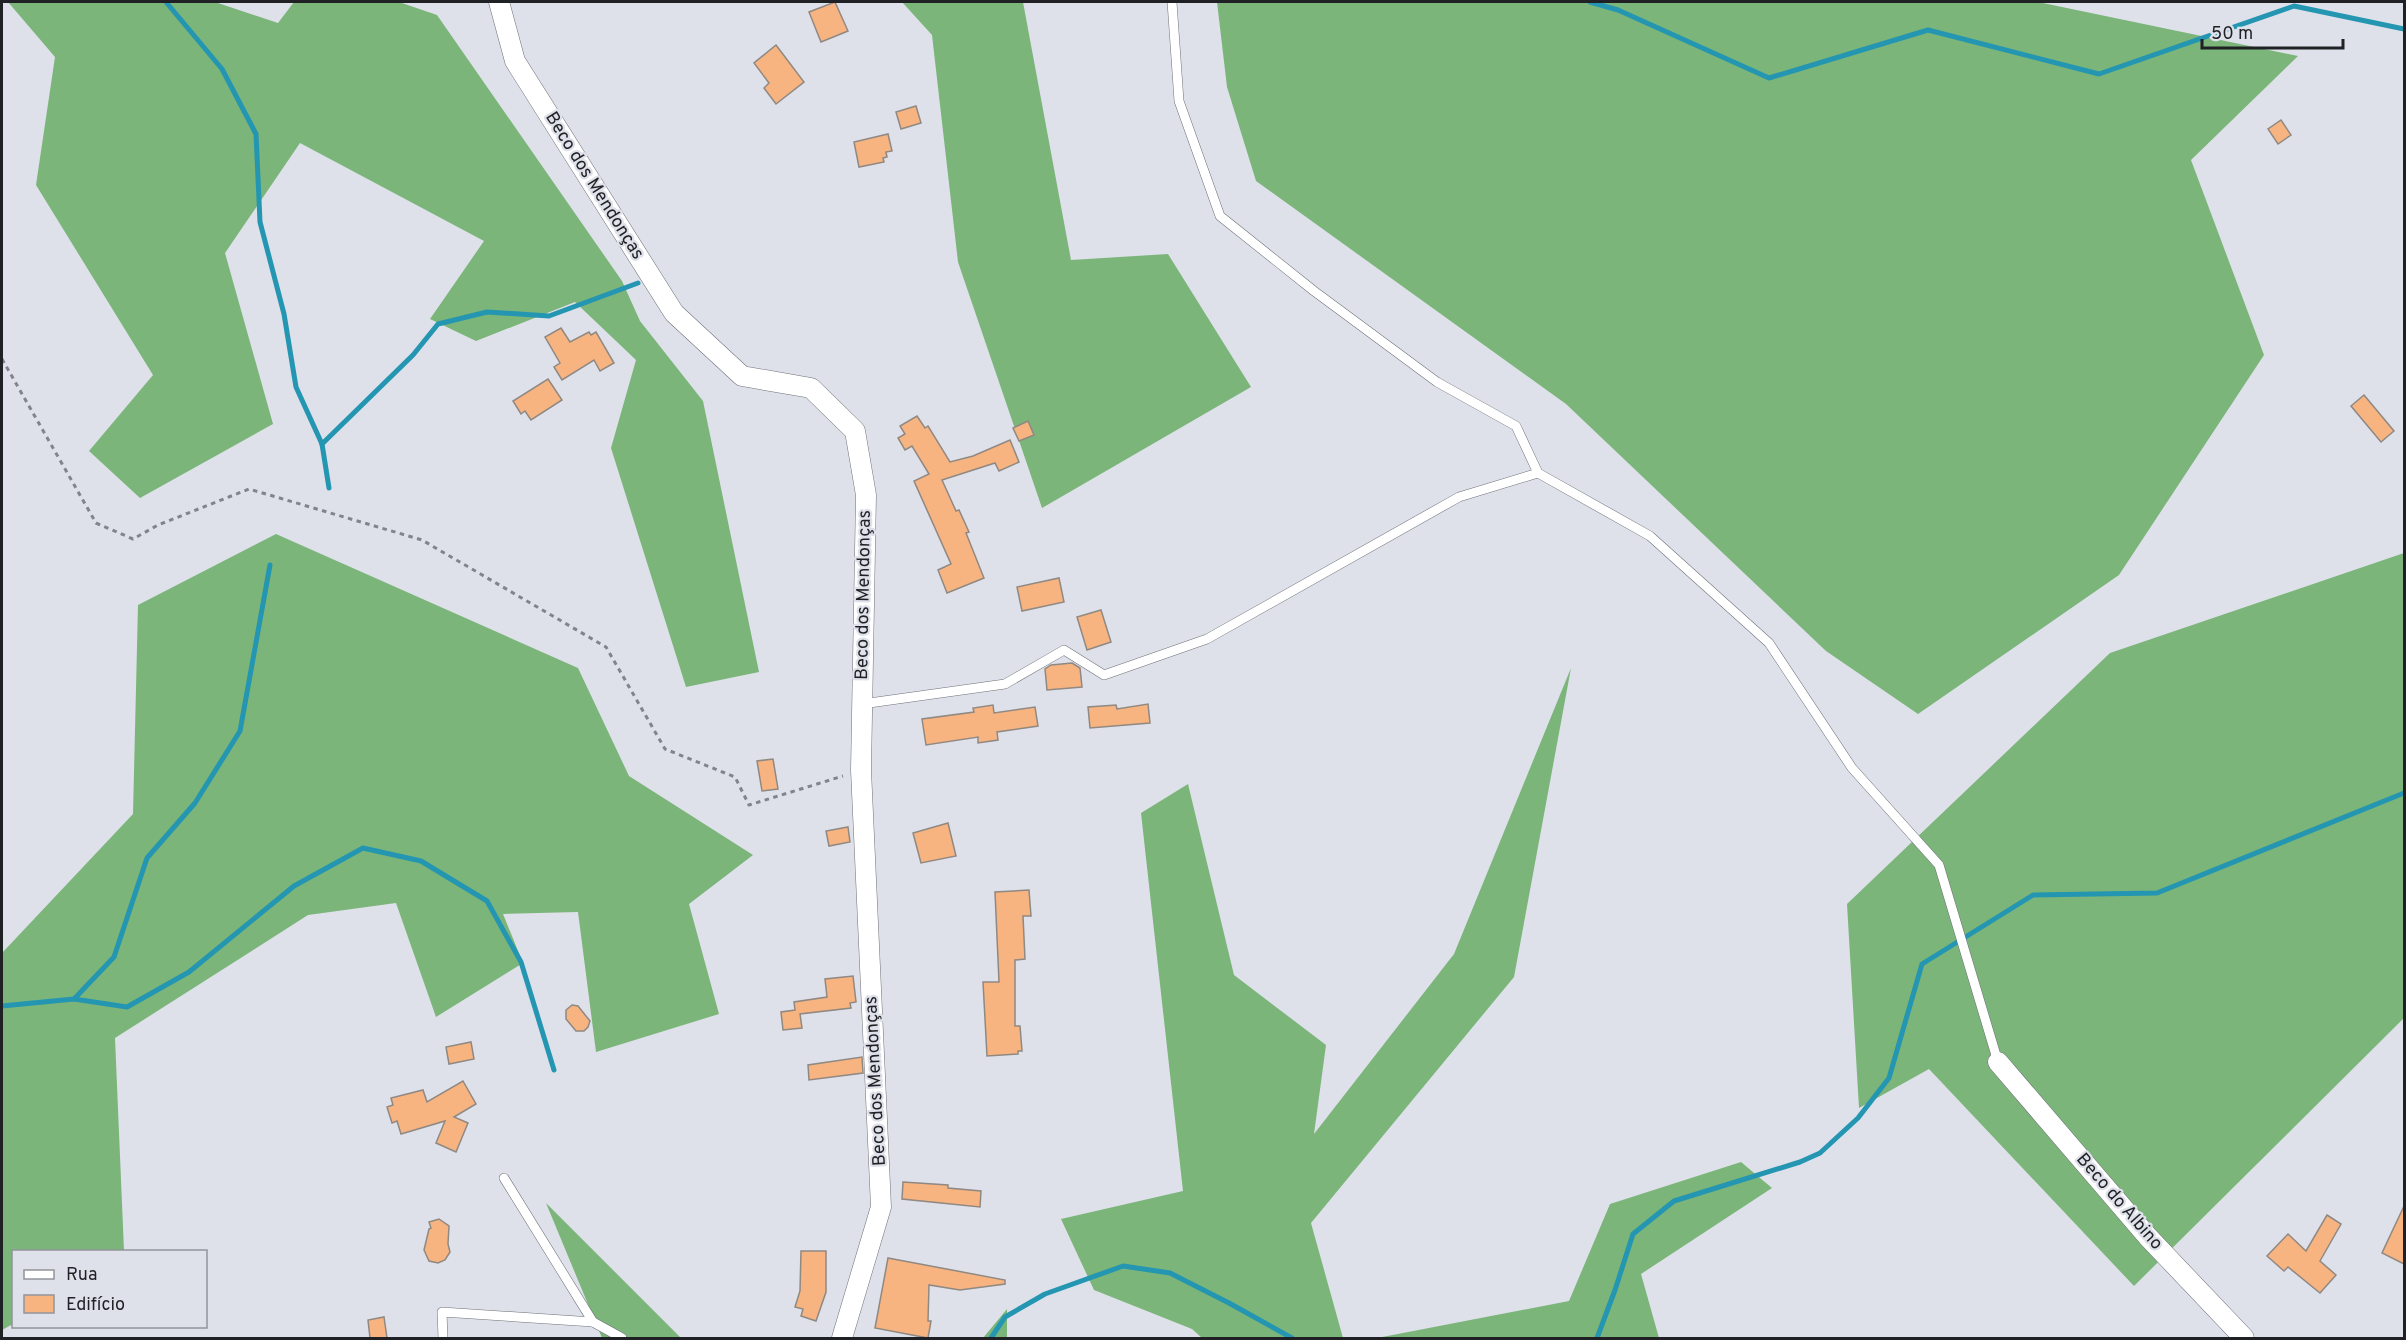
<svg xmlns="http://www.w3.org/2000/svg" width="2406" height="1340" font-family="Overpass,sans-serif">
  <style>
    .forest { fill: #7bb57a }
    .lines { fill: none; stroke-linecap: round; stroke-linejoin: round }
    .stream { stroke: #2496b1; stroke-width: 5 }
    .building { fill: #f7b480; stroke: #908882; stroke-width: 1.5 }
    .lane-casing { stroke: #6e7178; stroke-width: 10 }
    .street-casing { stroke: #6e7178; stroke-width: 21 }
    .path { stroke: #81848a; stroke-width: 3; stroke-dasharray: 4.5 4.5; stroke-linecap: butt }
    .lane { stroke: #fff; stroke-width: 9 }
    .street { stroke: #fff; stroke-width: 20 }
    .labels { text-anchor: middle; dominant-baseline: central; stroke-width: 4.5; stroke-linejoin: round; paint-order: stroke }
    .street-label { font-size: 18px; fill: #1f2124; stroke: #dee1ea }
  </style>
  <rect width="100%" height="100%" fill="#dee1ea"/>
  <g class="forest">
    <polygon points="8,2 215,2 278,23 294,2 399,2 437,15 622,281 640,321 703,401 759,672 686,687 611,448 636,360 575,302 476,341 430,319 484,241 300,143 225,253 273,424 140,498 89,451 153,375 36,185 55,57"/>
    <polygon points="902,2 1023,2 1071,260 1168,254 1251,387 1042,508 958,262 932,35"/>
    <polygon points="1217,2 2038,2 2298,56 2191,160 2264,355 2119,575 1918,714 1826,651 1566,404 1256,181 1227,87"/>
    <polygon points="276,534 578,668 629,776 753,855 689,904 719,1014 596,1052 578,912 503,914 523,963 436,1017 396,903 308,915 115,1038 124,1251 14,1252 13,1324 2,1330 2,953 133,814 138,605"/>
    <polygon points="2404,553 2404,1018 2134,1286 1929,1069 1859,1108 1847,904 2110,653"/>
    <polygon points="1571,668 1514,977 1311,1223 1343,1338 1202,1338 1192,1329 1094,1290 1061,1219 1183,1191 1141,813 1188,784 1234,975 1326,1045 1314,1134 1454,954"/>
    <polygon points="1741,1162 1772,1188 1641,1274 1659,1338 1377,1338 1569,1301 1610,1204"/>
    <polygon points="546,1203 681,1338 602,1338"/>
    <polygon points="1007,1309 1007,1338 983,1338"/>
  </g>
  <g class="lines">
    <g class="stream">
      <polyline points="166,2 222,69 256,134 260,222 284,314 296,387 322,444 329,488"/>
      <polyline points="1590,2 1618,10 1769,78 1928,30 2099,74 2294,6 2404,29"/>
      <polyline points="322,444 413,355 438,324 487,312 549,316 638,283"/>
      <polyline points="74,999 127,1007 189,972 294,886 363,848 421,861 487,901 521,962 554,1070"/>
      <polyline points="2,1006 74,999 114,957 147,858 195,803 240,731 270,565"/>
      <polyline points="991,1338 1005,1317 1045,1294 1123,1266 1170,1273 1229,1303 1292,1338"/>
      <polyline points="1597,1338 1615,1290 1633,1234 1674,1201 1800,1162 1820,1153 1858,1118 1889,1078 1922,964 2033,895 2157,893 2404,793"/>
    </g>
  </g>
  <g class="building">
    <polygon points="835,2 848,31 821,42 809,12"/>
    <polygon points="776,45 804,82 776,104 764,88 769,83 754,63"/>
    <polygon points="916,106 921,123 901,129 896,112"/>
    <polygon points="2281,120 2291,135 2278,144 2268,129"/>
    <polygon points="888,134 892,151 886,152 887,157 883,158 884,162 859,167 854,142"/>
    <polygon points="561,328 570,342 589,332 591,335 596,332 614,363 600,371 594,360 562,380 554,367 560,363 545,337"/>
    <polygon points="548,379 562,400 531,420 525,411 521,414 513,401"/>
    <polygon points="2364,395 2394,431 2381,442 2351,406"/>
    <polygon points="917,416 925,428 928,426 950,462 973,456 1010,440 1019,462 999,471 995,463 942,480 956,511 959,510 969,532 966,533 984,578 947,593 938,570 951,564 914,481 929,474 912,446 905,450 898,438 905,434 900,426"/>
    <polygon points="1028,421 1034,435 1019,441 1013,428"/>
    <polygon points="1059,578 1064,602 1022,611 1017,587"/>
    <polygon points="1101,610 1111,642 1087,650 1077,617"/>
    <polygon points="1072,663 1080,668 1082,687 1047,690 1045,669 1051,665"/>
    <polygon points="1148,704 1150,723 1090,728 1088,707 1116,705 1117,709"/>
    <polygon points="993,705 994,713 1035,707 1038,726 997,732 998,740 978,743 978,737 926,745 922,719 974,712 973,708"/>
    <polygon points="773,759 778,789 762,791 757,761"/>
    <polygon points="948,823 956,856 921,863 913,833"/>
    <polygon points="848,827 850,842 829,846 826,831"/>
    <polygon points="1029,890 1031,916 1023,916 1025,959 1015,960 1015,1026 1020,1026 1022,1051 1018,1051 1018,1054 987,1056 983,982 999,982 995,892"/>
    <polygon points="853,976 856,1002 850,1003 851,1008 800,1014 802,1028 783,1030 781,1012 795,1010 794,1002 827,997 825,979"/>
    <polygon points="572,1005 578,1006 590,1021 588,1027 584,1031 576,1031 566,1019 566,1010"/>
    <polygon points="471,1042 474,1059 449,1064 446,1047"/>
    <polygon points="862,1057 863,1073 809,1080 808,1065"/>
    <polygon points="463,1081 476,1104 454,1117 468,1123 456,1152 436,1143 445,1121 401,1134 397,1121 392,1123 387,1107 393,1105 391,1098 423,1090 427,1102"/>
    <polygon points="903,1182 948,1185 948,1188 981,1191 980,1207 902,1199"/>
    <polygon points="2404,1206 2404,1264 2382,1253"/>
    <polygon points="2327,1215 2341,1224 2320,1261 2336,1275 2320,1293 2288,1267 2284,1271 2267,1256 2288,1234 2306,1251"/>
    <polygon points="439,1219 449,1226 448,1244 450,1252 445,1260 438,1263 429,1261 424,1250 429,1229 431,1228 429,1222"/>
    <polygon points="801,1251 826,1251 826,1292 816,1321 801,1316 803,1309 795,1307 800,1291"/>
    <polygon points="888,1258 1005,1280 1005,1284 960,1290 929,1285 928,1321 931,1321 928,1338 875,1328"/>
    <polygon points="384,1317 387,1338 370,1338 368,1320"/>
  </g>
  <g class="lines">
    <defs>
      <g id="lane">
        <polyline points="1172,2 1179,101 1220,216 1314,291 1437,382 1516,426 1538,473 1650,536 1769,643 1852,768 1939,865 1998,1062"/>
        <polyline points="862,704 1005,684 1064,650 1104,675 1207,639 1459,497 1538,473"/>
        <polyline points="504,1178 593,1322 622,1338"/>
        <polyline points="443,1338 442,1312 593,1322"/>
      </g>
      <g id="street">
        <polyline points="499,2 515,61 674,313 742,376 811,388 855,431 866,495 861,770 881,1207 842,1338"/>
        <polyline points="1998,1062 2148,1237 2244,1338"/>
      </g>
    </defs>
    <use href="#lane" class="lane-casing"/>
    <use href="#street" class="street-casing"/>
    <polyline class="path" points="2,359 96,523 133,539 158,525 249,489 422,540 606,647 665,749 735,777 749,805 843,776"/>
    <use href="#lane" class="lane"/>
    <use href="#street" class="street"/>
  </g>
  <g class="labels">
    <g class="street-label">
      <text transform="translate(594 186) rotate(58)">Beco dos Mendonças</text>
      <text transform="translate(864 595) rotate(-89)">Beco dos Mendonças</text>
      <text transform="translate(876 1081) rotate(-93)">Beco dos Mendonças</text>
      <text transform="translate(2119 1202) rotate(49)">Beco do Albino</text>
    </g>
  </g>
  <rect width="2406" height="1340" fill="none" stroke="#1f2124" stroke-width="6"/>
  <rect x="12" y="1250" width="195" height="78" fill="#dee1ea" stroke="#92949b" stroke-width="1.5"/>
  <rect x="24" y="1270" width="30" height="9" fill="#ffffff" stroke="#92949b" stroke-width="1.5"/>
  <text x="66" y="1280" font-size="18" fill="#1f2124">Rua</text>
  <rect x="24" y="1295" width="30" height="18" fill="#f7b480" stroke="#92949b" stroke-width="1.5"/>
  <text x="66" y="1310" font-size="18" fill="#1f2124">Edifício</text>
  <path d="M2202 39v9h141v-9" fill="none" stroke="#1f2124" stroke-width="3"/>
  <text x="2211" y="39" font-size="18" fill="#1f2124" stroke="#dee1ea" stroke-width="4.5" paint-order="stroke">50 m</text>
</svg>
